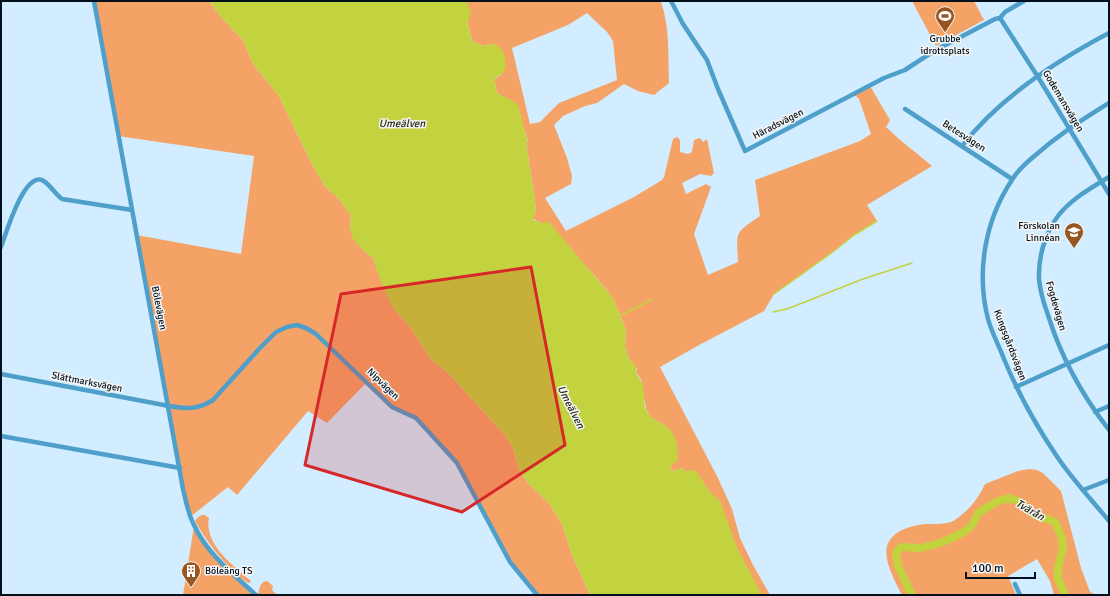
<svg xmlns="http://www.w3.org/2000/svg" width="1110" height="596" font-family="Signika,sans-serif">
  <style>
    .green { fill: #f5a266; fill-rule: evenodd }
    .water { fill: #c3d33f }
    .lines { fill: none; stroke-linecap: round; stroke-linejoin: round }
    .stream { stroke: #c3d33f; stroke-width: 1.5 }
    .river { stroke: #c3d33f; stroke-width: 8 }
    .minor { stroke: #4f9fcb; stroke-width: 4.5 }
    .marked { fill: #d62828; fill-opacity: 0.2; stroke: #d62828; stroke-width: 3; stroke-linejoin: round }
    .labels { text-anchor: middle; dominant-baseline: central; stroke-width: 3; stroke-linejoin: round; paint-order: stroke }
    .poi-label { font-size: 10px; fill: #00111d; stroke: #f6f6f6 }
    .street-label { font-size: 10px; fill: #00111d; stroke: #f6f6f6 }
    .water-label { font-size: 11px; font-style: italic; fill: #2b2e17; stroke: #f6f6f6 }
  </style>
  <rect width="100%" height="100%" fill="#d1edff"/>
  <g class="green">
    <polygon points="94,1 209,1 222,18 243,40 253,64 279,96 309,158 324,185 338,198 351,215 350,228 363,250 373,258 382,282 393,308 410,327 431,359 449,374 503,433 513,448 519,470 529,484 549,503 562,524 572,555 590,595 537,595 510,562 457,463 416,418 392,407 367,382 327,423 308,411 237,495 228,487 190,517 136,235 241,254 254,156 118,136"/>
    <path d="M467,1L661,2C670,27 668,56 669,83L654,95L638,91L624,84L597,103L585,106L563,116L554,125L567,158L572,176L571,184L545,198L566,231L634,197L662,180L664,177L673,139L677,137L680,140V152L688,154L692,152L694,140L700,138L703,142L707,139L714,173L711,176L700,174L682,183L686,194L706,184L711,187L694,234L708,275L738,262C737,232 733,234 760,216L755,180L860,141L871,134L859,99L856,96H852L870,86L890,120L886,127L899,139L932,166L867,205L877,221L854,235L834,251L774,294L764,311L701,344L660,367L718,478L732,509L740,538L753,565L770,595H762L759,591L732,539L720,501L713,496L704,484L692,470L686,472L683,468L672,471L670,469L672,464L664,425L650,417L646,409L641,380L636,372L637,369L629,359L625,346L626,330L613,298L594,275L541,223L533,219L536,210L532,180L526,143L528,141L516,104L497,93L494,80L503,73V53C496,44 496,43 484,46L472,41L467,21ZM587,13L607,32L613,41L617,80L559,103L540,122L530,124L512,48L568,25Z"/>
    <polygon points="912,1 974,1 984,20 936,46"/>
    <path d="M1029,469L1037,470L1043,473L1061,491L1081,568L1090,592L1096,595H1054L1050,581L1037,559L1008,576L1016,595H902C886,564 871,535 918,525C928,523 942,525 951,522C954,521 957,518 959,517C972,507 978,498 985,484L1018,471Z"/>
    <path d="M202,515H205L209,518C208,522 208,526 209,530C212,550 236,568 251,581L250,583C244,582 240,577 235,573C219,557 206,541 195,521L197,518Z"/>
    <polygon points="194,526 219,561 256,595 183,595"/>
    <path d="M267,581L273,586L272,590L277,595H260L258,594C260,587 260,582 267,581Z"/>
  </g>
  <path class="water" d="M209,1H467L471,14L467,22L472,41L484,46C487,46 491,44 494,44C503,46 509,63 504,72C501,75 496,77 494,80L497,93C503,97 512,99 517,104C520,108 525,135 528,141L526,143L532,180L536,210L533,220L541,223L549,222L613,298L626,330L625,346L629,359L636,366C636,368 636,370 636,372C636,375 642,381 643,386C645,394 643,403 646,410C650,418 656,420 663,424C676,432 679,446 677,461L672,464L670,469L672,471L683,468L686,472L692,470L696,471L710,492L720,501L738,550L762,595H590L572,555L562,524L549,503L529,484L519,470L513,448L503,433L449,374L431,359L410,327L393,308L381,282L373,258L363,250L353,239L350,228L351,215L338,198L324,185L309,158L279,96L253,64L243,40L222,18Z"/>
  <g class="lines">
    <g class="stream">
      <polyline points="774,294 834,251 854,235 877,221"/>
      <polyline points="773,312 787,309 863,279 912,263"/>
      <polyline points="620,316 652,299"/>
    </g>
    <polyline class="river" points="912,595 898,566 896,554 898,550 902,547 921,548 940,543 954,537 967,530 973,524 978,513 998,501 1009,498 1018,501 1035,515 1055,522 1062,538 1063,548 1058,568 1058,578 1065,595"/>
    <g class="minor">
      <path d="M94,1L183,489C186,501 188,514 194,525C207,554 233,574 256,595"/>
      <polyline points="671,1 683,24 707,60 718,89 745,151 884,78 905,70 934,51 995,19 1000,18 1005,12 1024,1"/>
      <polyline points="1000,18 1038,77 1109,194"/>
      <path d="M1109,103C1080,121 1058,135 1032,158C1025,164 1017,171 1012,180C985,220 976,272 988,319C992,333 999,346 1004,359C1018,393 1035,424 1056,455C1071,478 1091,499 1109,521"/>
      <polyline points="905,109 1012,179"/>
      <path d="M962,146C999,98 1056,61 1109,33"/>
      <path d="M1109,177C1091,188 1071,199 1058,216C1045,233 1038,258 1039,279C1040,291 1044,304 1048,315C1061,357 1082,395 1109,430"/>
      <path d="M1,247C6,234 23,174 42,180C48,182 55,194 62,199L132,210"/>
      <path d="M1,374L169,406C187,409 197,410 213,400L260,348L276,332L287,327L297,325L306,328L316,334L392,407L416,418L457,463L510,562L537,595"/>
      <polyline points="1016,387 1109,345"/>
      <polyline points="1095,412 1109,406"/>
      <polyline points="1,436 180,468"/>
      <polyline points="1083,490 1109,480"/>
      <polyline points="1015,584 1020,595"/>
    </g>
  </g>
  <path class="marked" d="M531,267L565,445L462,512L305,465L341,294Z"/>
  <defs>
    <symbol id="stadium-pin" viewBox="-11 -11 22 30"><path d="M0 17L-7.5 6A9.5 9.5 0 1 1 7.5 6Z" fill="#965521" stroke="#f6f6f6"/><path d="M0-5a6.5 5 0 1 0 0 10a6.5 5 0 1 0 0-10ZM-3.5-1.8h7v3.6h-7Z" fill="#fff"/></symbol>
    <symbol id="school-pin" viewBox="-11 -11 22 30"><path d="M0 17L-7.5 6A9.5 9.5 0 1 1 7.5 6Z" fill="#965521" stroke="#f6f6f6"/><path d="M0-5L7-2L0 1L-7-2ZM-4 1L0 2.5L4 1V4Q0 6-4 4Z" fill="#fff"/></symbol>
    <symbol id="building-pin" viewBox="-11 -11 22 30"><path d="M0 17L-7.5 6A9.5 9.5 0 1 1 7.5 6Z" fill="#965521" stroke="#f6f6f6"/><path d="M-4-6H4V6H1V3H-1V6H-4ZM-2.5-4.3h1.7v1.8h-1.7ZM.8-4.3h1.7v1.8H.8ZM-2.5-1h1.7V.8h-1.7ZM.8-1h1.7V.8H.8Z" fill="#fff"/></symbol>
  </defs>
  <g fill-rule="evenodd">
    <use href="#stadium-pin" x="934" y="5" width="22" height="30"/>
    <use href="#school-pin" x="1063" y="221" width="22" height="30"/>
    <use href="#building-pin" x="180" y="560" width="22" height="30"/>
  </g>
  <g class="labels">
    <g class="poi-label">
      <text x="945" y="39">Grubbe<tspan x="945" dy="12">idrottsplats</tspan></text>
      <text x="1060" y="226" text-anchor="end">Förskolan<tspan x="1060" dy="12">Linnéan</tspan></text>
      <text x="205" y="571" text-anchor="start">Böleäng TS</text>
    </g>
    <g class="street-label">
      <text transform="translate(1063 101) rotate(59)">Godemansvägen</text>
      <text transform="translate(778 124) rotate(-27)">Häradsvägen</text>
      <text transform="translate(964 136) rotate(33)">Betesvägen</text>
      <text transform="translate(1056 306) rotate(74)">Fogdevägen</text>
      <text transform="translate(159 308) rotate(79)">Bölevägen</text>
      <text transform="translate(1010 345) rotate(69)">Kungsgårdsvägen</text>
      <text transform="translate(87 382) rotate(11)">Slättmarksvägen</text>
      <text transform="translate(383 384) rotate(44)">Nipvägen</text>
    </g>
    <g class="water-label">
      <text x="402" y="123">Umeälven</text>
      <text transform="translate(571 407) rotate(63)">Umeälven</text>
      <text transform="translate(1030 510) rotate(30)">Tvärån</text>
    </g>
  </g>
  <rect width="1110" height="596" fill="none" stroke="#00111d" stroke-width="4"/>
  <path d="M966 572v6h69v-6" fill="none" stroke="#00111d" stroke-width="2"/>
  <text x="972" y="572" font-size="12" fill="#00111d" stroke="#f6f6f6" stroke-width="3" paint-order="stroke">100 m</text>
</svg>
